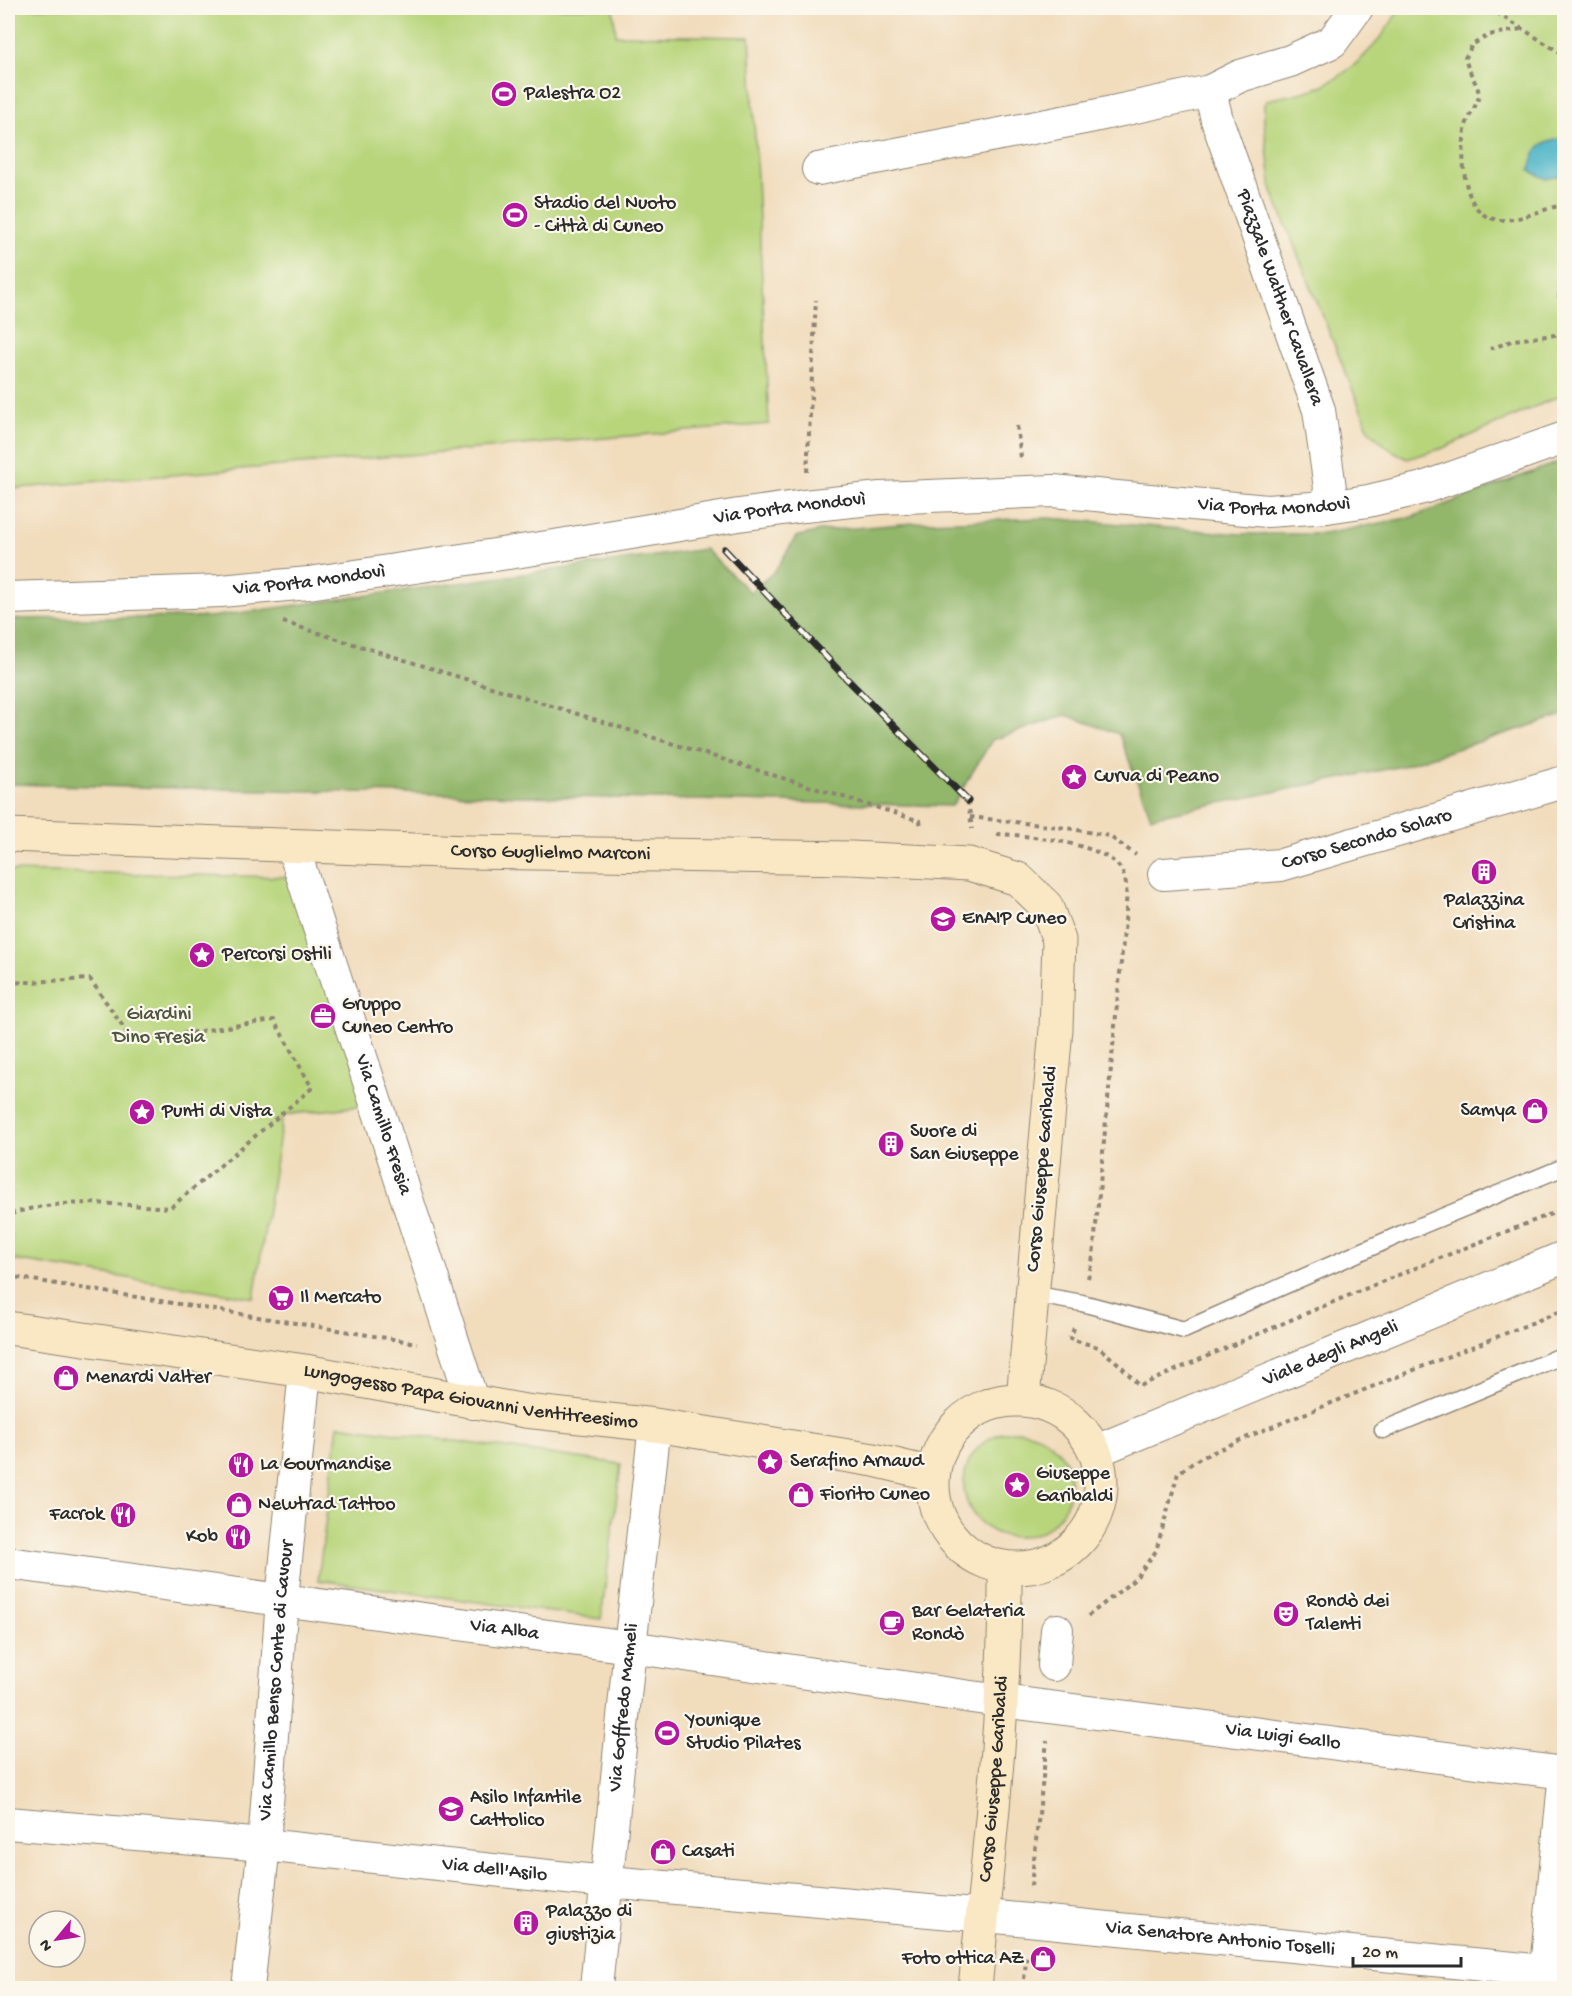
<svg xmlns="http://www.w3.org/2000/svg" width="1572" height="1996" font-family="'Gochi Hand',sans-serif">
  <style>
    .green { fill: #b8d57b; stroke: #728053; stroke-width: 1.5 }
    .forest { fill: #92b66b; stroke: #5e704b; stroke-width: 1.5 }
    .water { fill: #49b3c7; stroke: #3a6f79; stroke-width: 1.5 }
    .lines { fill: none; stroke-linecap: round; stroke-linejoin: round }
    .lane-casing { stroke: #8e8474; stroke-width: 19 }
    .street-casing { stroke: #8e8474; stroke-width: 34 }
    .secondary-casing { stroke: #8e8474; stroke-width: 35 }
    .path { stroke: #8e8474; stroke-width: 4; stroke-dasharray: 4.5 4.5; stroke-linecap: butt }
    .lane { stroke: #fff; stroke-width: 16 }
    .street { stroke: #fff; stroke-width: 32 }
    .secondary { stroke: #fae7c3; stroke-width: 33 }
    .rail-casing { stroke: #2b2b2b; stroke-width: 7 }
    .rail { stroke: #fbf7ec; stroke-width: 4.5; stroke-dasharray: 14; stroke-linecap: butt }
    .labels { text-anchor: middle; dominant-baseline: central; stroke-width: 4.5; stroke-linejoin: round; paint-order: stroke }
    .poi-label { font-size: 20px; fill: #2b2b2b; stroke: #fbf7ec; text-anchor: start }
    .street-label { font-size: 20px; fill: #2b2b2b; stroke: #fbf7ec }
    .park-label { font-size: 20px; fill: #4e563f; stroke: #fbf7ec }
  </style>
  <rect width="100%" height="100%" fill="#fbf7ec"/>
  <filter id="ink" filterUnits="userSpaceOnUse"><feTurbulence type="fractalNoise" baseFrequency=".0167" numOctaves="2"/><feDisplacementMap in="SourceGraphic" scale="12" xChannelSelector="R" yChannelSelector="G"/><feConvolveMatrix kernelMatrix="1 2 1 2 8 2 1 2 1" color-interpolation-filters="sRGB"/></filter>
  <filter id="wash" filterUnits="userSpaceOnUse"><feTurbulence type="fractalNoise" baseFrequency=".008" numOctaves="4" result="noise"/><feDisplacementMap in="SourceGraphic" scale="24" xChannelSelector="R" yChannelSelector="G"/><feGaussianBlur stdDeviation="1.35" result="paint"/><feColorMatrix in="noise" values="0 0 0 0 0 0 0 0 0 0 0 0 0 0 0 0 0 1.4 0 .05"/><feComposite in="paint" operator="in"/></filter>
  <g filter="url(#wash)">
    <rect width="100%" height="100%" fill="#f1dcbc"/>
    <g class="green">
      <polygon points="8,8 613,8 616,35 750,37 769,424 8,489"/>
      <path d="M1400,8H1564V394L1443,448L1407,459L1388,448L1369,430L1272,191L1264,123V104L1268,100C1283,96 1299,94 1314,89C1352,75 1381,42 1400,8Z"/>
      <polygon points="8,871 288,877 369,1105 283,1115 254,1298 8,1259"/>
      <polygon points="338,1425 621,1464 601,1619 318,1580"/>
      <circle cx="1017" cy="1484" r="53"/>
    </g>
    <polygon class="forest" points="1564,460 1564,715 1402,766 1151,817 1119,734 1066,715 992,740 952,806 8,784 8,619 210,617 705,549 750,592 775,571 796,537 820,531 925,522 1049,518 1241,534 1324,534 1412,517"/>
    <path class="water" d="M1564,139V175L1547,179L1530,171C1533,150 1541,139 1564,139Z"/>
  </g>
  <g filter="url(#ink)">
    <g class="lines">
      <defs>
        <g id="lane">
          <polyline points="1031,1294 1082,1303 1184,1330 1408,1231 1564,1167"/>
          <polyline points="1383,1430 1564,1355"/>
        </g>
        <g id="street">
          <path id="s1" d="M1210,91L1217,120L1319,410L1330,488L1327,507"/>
          <polyline points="818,169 1089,117 1210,91 1240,76 1290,61 1332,42 1357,8"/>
          <path id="s2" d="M8,598L221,591L309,583L554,546L739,515L804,506L880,498L1053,491L1267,511L1327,507L1368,501L1423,488L1564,438"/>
          <path id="s3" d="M293,847L473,1403"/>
          <path id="s4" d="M1164,874L1281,865L1564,782"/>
          <path id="s5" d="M1096,1451L1564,1257"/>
          <path id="s6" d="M8,1563L630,1647L971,1697L1564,1773"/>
          <polyline points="1054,1665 1057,1630"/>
          <path id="s7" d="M8,1823L264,1845L576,1879L1007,1918L1564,1973"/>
          <path id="s8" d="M248,1988L264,1845L282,1599L305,1371"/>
          <path id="s9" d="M596,1988L630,1647L655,1425"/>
          <polyline points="1544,1988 1564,1783"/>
        </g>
        <g id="secondary">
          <path id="s10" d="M8,835L468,852L851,858L969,864L1018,879L1046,906L1059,940L1056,1029L1023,1399"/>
          <path id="s11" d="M8,1328L305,1371L525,1411L655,1425L874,1460L933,1474"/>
          <circle cx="1017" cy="1484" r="84"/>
          <path id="s12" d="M975,1988C989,1849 1006,1708 1005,1568"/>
        </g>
      </defs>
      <use href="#lane" class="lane-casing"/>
      <use href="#street" class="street-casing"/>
      <use href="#secondary" class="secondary-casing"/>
      <g class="path">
        <polyline points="1489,8 1564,55"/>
        <path d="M1521,29L1489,35L1472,45L1465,58C1467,69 1480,88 1479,96C1476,108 1467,117 1465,130C1461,159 1461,220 1502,220C1523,220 1544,208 1564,205"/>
        <path d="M1490,349L1514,340L1555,335L1564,326C1562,304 1554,298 1564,275"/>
        <polyline points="1017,426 1021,458"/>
        <polyline points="807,472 816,300"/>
        <polyline points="283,622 920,821 921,827"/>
        <polyline points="968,801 972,829"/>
        <polyline points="970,817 1067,828 1109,836 1136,855"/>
        <path d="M997,834C1027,835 1110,843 1123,873C1128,884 1126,898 1126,910L1093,1257L1088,1278"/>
        <path d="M8,983L90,979L133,1041L274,1020L312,1088L170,1208C115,1204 60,1197 8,1215"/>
        <polyline points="8,1276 417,1343"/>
        <path d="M1074,1328L1070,1339L1098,1347L1120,1365L1140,1386C1280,1323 1422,1264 1564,1209"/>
        <polyline points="1088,1616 1135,1579 1156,1551 1178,1473 1200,1458 1259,1432 1564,1310"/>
        <polyline points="1031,1886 1047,1741"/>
        <polyline points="1023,1988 1027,1953"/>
      </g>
      <use href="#lane" class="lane"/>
      <use href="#street" class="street"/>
      <use href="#secondary" class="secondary"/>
      <defs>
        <polyline id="rail" points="724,549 845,677 968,801"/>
      </defs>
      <use href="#rail" class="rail-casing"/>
      <use href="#rail" class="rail"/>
    </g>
  </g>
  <defs>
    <symbol id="stadium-disc" viewBox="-11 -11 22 22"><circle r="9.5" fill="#b5179e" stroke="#fbf7ec"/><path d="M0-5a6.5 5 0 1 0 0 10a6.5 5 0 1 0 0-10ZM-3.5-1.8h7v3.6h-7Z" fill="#fff"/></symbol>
    <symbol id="sight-disc" viewBox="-11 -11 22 22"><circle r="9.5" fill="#b5179e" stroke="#fbf7ec"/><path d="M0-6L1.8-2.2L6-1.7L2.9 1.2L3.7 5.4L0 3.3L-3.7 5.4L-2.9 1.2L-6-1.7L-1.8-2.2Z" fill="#fff"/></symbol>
    <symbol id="building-disc" viewBox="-11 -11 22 22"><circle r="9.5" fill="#b5179e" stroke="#fbf7ec"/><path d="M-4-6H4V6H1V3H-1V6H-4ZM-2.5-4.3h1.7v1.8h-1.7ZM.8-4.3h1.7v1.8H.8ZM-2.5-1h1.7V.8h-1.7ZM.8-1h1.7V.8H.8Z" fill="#fff"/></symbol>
    <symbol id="university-disc" viewBox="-11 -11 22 22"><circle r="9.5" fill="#b5179e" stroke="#fbf7ec"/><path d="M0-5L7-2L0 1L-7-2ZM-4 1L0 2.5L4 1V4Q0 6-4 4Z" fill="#fff"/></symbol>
    <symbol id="office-disc" viewBox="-11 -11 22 22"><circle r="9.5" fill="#b5179e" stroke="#fbf7ec"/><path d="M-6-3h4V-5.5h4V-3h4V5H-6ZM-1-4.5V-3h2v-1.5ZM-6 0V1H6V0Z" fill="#fff"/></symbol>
    <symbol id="shop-disc" viewBox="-11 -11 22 22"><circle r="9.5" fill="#b5179e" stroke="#fbf7ec"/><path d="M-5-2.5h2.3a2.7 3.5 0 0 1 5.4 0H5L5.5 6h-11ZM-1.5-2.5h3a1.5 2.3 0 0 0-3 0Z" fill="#fff"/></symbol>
    <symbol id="supermarket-disc" viewBox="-11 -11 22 22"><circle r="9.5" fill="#b5179e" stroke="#fbf7ec"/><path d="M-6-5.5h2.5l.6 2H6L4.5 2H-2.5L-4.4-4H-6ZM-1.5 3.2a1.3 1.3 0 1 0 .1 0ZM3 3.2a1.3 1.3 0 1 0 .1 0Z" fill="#fff"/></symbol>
    <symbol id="restaurant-disc" viewBox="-11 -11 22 22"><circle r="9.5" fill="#b5179e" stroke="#fbf7ec"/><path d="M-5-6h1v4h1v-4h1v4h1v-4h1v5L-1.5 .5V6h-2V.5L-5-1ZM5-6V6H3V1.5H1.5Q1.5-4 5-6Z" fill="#fff"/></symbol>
    <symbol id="theatre-disc" viewBox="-11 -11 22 22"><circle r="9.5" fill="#b5179e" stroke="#fbf7ec"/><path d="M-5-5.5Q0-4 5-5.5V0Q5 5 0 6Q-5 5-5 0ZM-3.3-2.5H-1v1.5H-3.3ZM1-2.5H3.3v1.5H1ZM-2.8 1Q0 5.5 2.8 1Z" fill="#fff"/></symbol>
    <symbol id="cafe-disc" viewBox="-11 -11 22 22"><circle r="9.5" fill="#b5179e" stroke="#fbf7ec"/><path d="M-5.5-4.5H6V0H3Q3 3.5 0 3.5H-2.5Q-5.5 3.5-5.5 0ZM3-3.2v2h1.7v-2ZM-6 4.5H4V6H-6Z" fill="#fff"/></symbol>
    <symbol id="school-disc" viewBox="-11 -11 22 22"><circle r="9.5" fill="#b5179e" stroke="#fbf7ec"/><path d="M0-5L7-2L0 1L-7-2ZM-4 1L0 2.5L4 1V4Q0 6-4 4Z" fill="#fff"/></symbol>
  </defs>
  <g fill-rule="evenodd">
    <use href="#stadium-disc" x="489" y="79" width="30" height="30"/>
    <use href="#stadium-disc" x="500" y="200" width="30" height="30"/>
    <use href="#sight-disc" x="1059" y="762" width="30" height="30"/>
    <use href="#building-disc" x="1469" y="857" width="30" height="30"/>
    <use href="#university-disc" x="928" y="904" width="30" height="30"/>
    <use href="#sight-disc" x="187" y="940" width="30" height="30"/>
    <use href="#office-disc" x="308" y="1001" width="30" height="30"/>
    <use href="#shop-disc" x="1520" y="1096" width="30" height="30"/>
    <use href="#sight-disc" x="127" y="1097" width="30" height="30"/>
    <use href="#building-disc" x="876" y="1129" width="30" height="30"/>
    <use href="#supermarket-disc" x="266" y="1283" width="30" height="30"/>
    <use href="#shop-disc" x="51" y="1363" width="30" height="30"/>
    <use href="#sight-disc" x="755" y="1447" width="30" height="30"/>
    <use href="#restaurant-disc" x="226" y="1450" width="30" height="30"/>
    <use href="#sight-disc" x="1002" y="1470" width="30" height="30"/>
    <use href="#shop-disc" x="786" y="1480" width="30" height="30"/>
    <use href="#shop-disc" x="224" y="1490" width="30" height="30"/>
    <use href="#restaurant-disc" x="108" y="1500" width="30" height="30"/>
    <use href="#restaurant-disc" x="223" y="1522" width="30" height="30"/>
    <use href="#theatre-disc" x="1271" y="1599" width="30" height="30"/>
    <use href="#cafe-disc" x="877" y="1608" width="30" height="30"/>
    <use href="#stadium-disc" x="652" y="1718" width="30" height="30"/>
    <use href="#school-disc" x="436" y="1794" width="30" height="30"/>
    <use href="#shop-disc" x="648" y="1837" width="30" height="30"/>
    <use href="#building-disc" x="511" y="1908" width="30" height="30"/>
    <use href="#shop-disc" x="1028" y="1944" width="30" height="30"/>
  </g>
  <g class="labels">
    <g class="poi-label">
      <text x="524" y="94">Palestra O2</text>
      <text x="534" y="204">Stadio del Nuoto<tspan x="534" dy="23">- Città di Cuneo</tspan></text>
      <text x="1094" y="777">Curva di Peano</text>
      <text x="1484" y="901" text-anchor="middle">Palazzina<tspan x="1484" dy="23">Cristina</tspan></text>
      <text x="962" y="919">EnAIP Cuneo</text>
      <text x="222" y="955">Percorsi Ostili</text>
      <text x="342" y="1005">Gruppo<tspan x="342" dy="23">Cuneo Centro</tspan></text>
      <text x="1516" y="1111" text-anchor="end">Samya</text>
      <text x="162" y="1112">Punti di Vista</text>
      <text x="910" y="1132">Suore di<tspan x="910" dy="23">San Giuseppe</tspan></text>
      <text x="300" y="1298">Il Mercato</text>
      <text x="86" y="1378">Menardi Valter</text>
      <text x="790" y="1462">Serafino Arnaud</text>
      <text x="260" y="1465">La Gourmandise</text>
      <text x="1036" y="1474">Giuseppe<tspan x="1036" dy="23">Garibaldi</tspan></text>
      <text x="820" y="1495">Fiorito Cuneo</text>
      <text x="258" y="1505">Newtrad Tattoo</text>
      <text x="104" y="1515" text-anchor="end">Facrok</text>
      <text x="218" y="1537" text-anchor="end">Kob</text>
      <text x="1306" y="1602">Rondò dei<tspan x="1306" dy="23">Talenti</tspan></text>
      <text x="912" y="1612">Bar Gelateria<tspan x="912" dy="23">Rondò</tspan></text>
      <text x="686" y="1721">Younique<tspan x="686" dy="23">Studio Pilates</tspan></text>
      <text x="470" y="1798">Asilo Infantile<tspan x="470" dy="23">Cattolico</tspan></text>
      <text x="682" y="1852">Casati</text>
      <text x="546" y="1912">Palazzo di<tspan x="546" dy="23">giustizia</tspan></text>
      <text x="1024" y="1959" text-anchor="end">Foto ottica AZ</text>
    </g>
    <g class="street-label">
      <text stroke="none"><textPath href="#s1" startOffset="218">Piazzale Walther Cavallera</textPath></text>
      <text stroke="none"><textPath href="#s2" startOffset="1274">Via Porta Mondovì</textPath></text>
      <text stroke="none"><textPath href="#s2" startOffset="788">Via Porta Mondovì</textPath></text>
      <text stroke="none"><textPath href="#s2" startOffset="302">Via Porta Mondovì</textPath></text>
      <text stroke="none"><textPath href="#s4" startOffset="207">Corso Secondo Solaro</textPath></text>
      <text stroke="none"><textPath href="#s10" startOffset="543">Corso Guglielmo Marconi</textPath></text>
      <text stroke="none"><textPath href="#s3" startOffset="292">Via Camillo Fresia</textPath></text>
      <text transform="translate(1043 1169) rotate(-85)">Corso Giuseppe Garibaldi</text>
      <text stroke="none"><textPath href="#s5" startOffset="254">Viale degli Angeli</textPath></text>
      <text stroke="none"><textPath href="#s11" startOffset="468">Lungogesso Papa Giovanni Ventitreesimo</textPath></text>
      <text stroke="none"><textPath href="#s6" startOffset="501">Via Alba</textPath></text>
      <text stroke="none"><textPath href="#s8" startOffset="309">Via Camillo Benso Conte di Cavour</textPath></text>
      <text stroke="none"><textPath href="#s9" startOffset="282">Via Goffredo Mameli</textPath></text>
      <text stroke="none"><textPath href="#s6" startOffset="1287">Via Luigi Gallo</textPath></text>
      <text stroke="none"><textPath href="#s12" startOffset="210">Corso Giuseppe Garibaldi</textPath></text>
      <text stroke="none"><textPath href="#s7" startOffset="489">Via dell'Asilo</textPath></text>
      <text stroke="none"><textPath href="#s7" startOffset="1218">Via Senatore Antonio Toselli</textPath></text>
    </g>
    <g class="park-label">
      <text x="159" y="1015">Giardini<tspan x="159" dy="23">Dino Fresia</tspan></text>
    </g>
  </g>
  <rect width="1572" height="1996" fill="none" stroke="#fbf7ec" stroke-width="30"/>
  <g transform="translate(57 1939) rotate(240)"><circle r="28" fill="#fbf7ec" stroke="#a8a59f" stroke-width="1.5"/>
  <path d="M0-4.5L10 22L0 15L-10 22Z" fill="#b5179e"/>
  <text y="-9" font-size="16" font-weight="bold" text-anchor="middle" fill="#2b2b2b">N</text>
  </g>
  <path d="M1353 1957v9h108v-9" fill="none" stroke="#2b2b2b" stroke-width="3"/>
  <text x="1362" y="1957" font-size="18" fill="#2b2b2b" stroke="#fbf7ec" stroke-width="4.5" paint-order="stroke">20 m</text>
</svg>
